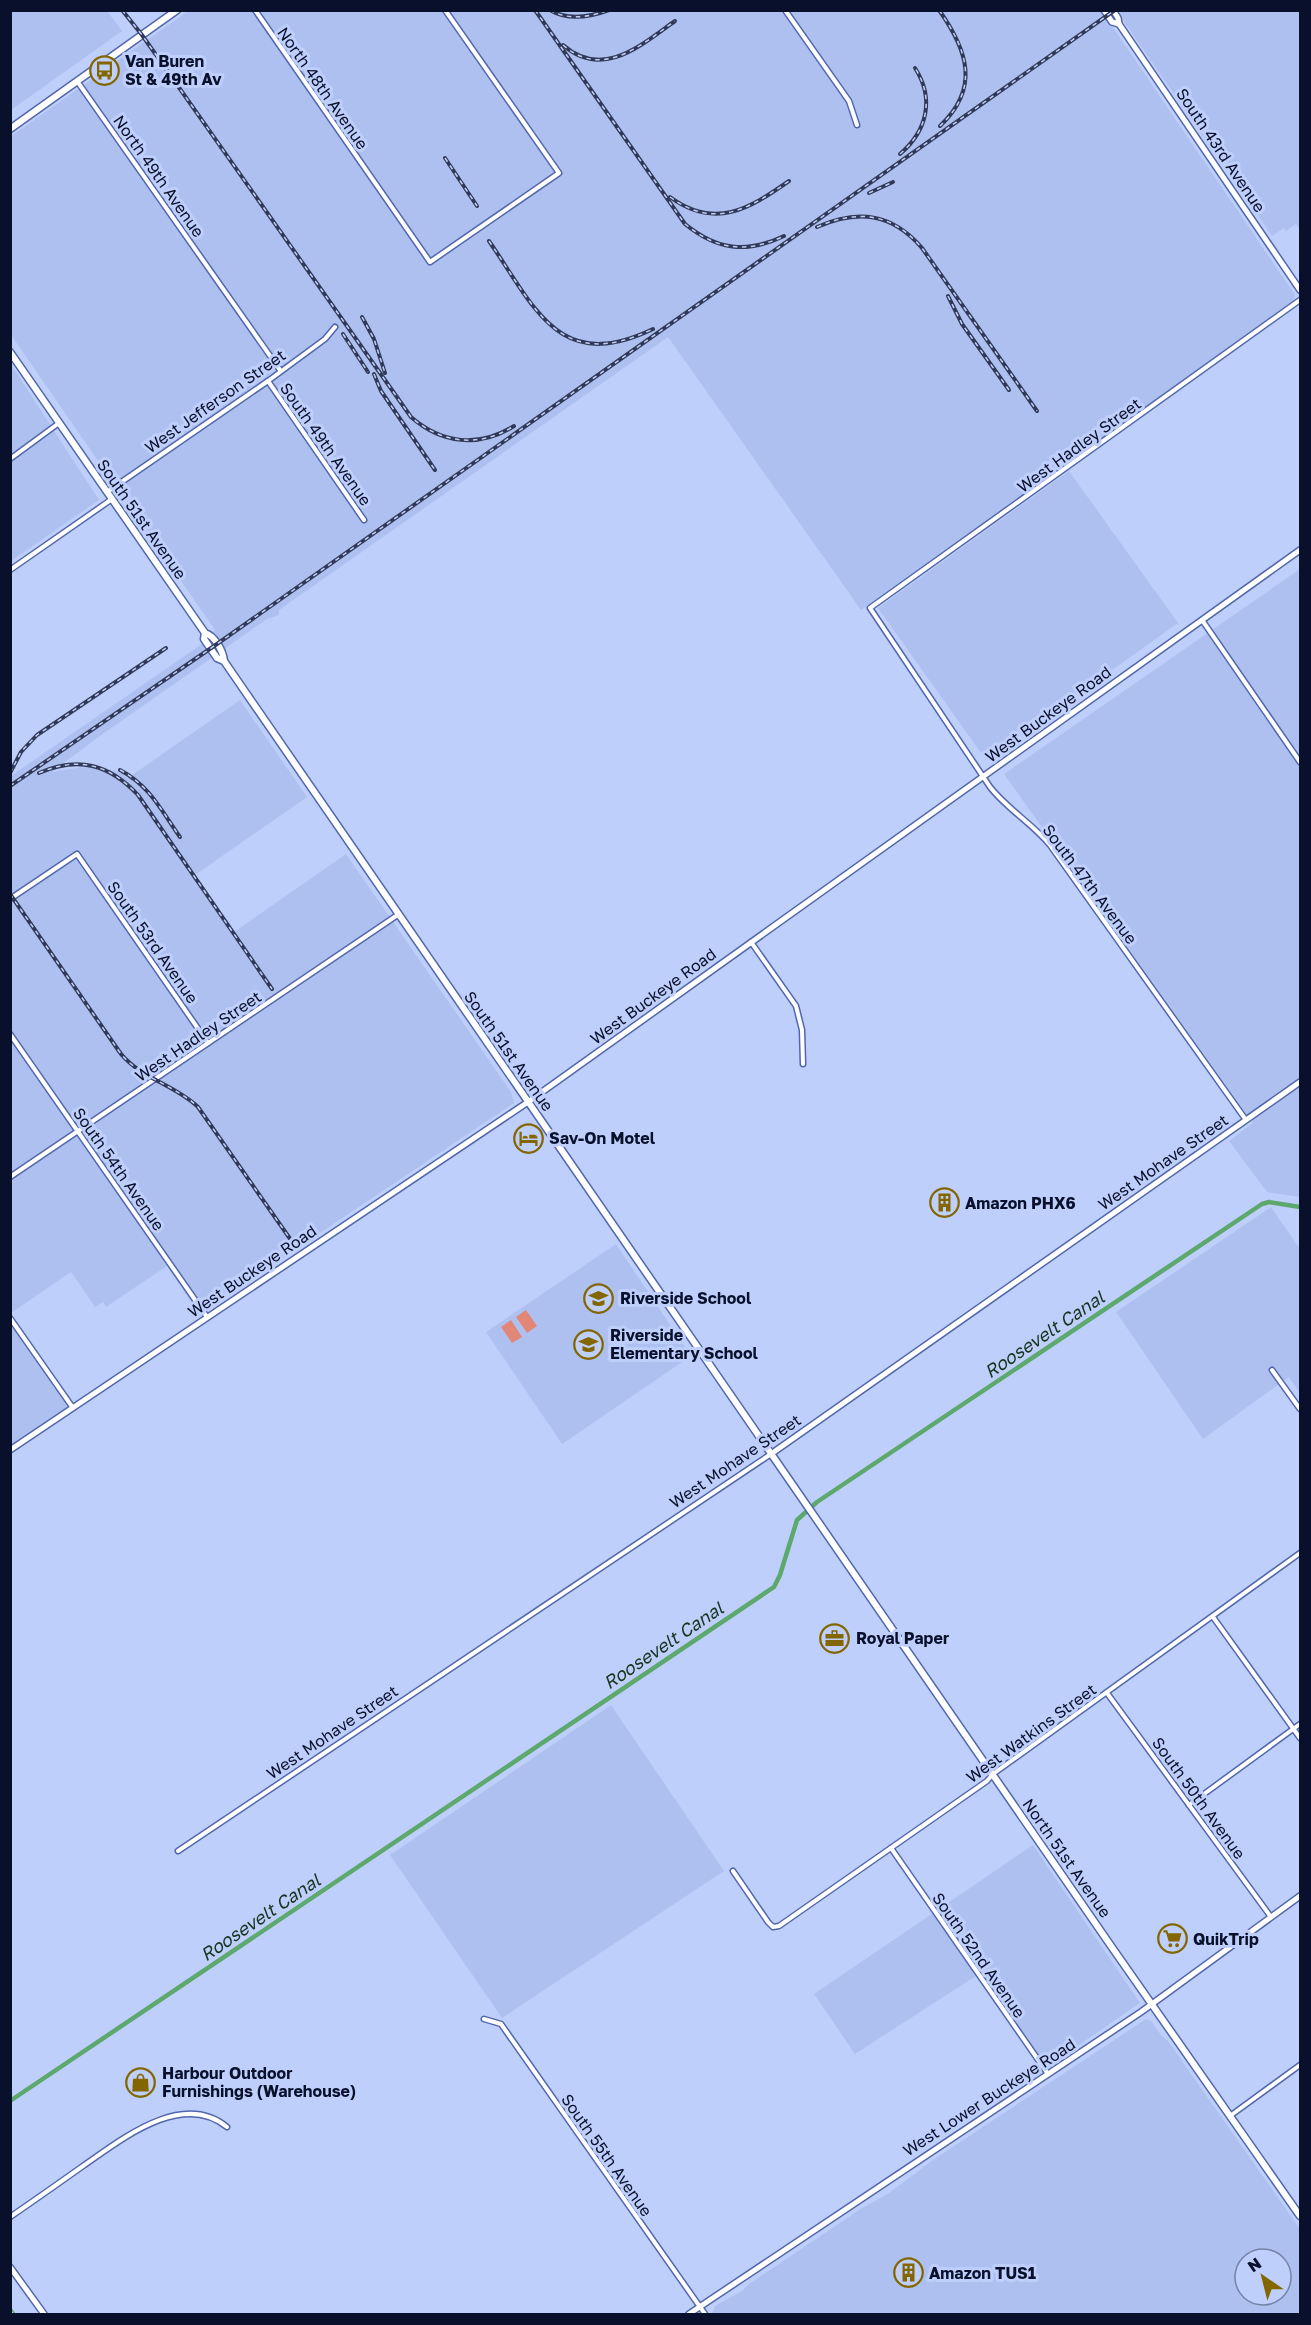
<svg xmlns="http://www.w3.org/2000/svg" width="1311" height="2325" font-family="'Golos Text',sans-serif">
  <style>
    .built { fill: #aec0f0; fill-rule: evenodd }
    .green { fill: #e28678 }
    .lines { fill: none; stroke-linecap: round; stroke-linejoin: round }
    .stream { stroke: #5da96d; stroke-width: 1.5 }
    .canal { stroke: #5da96d; stroke-width: 4.5 }
    .street-casing { stroke: #5267ab; stroke-width: 7 }
    .secondary-casing { stroke: #5267ab; stroke-width: 8 }
    .primary-casing { stroke: #5267ab; stroke-width: 9 }
    .street { stroke: #fff; stroke-width: 4 }
    .secondary { stroke: #fff; stroke-width: 5 }
    .primary { stroke: #fff; stroke-width: 6 }
    .rail-casing { stroke: #303957; stroke-width: 4 }
    .rail { stroke: #bfcffc; stroke-width: 1.5; stroke-dasharray: 4.5; stroke-linecap: butt }
    .labels { text-anchor: middle; dominant-baseline: central; stroke-width: 6; stroke-linejoin: round; paint-order: stroke }
    .poi-label { font-size: 16px; font-weight: bold; fill: #09102b; stroke: #bfcffc; text-anchor: start }
    .street-label { font-size: 16px; fill: #09102b; stroke: #bfcffc }
    .water-label { font-size: 18px; font-style: italic; fill: #15361d; stroke: #bfcffc }
  </style>
  <rect width="100%" height="100%" fill="#bfcffc"/>
  <g class="built">
    <polygon points="11,10 107,11 122,31 11,110"/>
    <polygon points="188,11 1300,11 1300,230 1296,224 1286,231 1284,228 1272,236 1120,16 1110,23 1295,295 1293,301 861,610 668,337 279,610 279,615 267,619 97,738 52,772 83,767 118,771 128,778 240,700 307,797 195,875 234,932 346,854 511,1092 514,1103 199,1314 167,1266 106,1307 103,1302 95,1307 71,1272 11,1313 11,776 215,635 213,632 215,630 11,335 10,137"/>
    <polygon points="10,363 99,500 11,561 10,561"/>
    <polygon points="1069,471 1178,623 986,760 878,608"/>
    <polygon points="1300,569 1300,1197 1267,1192 1229,1141 1253,1123 1004,774"/>
    <polygon points="1271,1207 1300,1249 1300,1393 1289,1377 1203,1439 1116,1312"/>
    <polygon points="616,1244 691,1356 562,1444 486,1332"/>
    <polygon points="10,1320 70,1407 10,1447"/>
    <polygon points="611,1705 724,1871 502,2018 390,1855"/>
    <polygon points="1033,1845 1140,2003 1047,2067 982,1972 855,2054 814,1994"/>
    <path d="M1146,2019L1151,2021L1161,2035L1168,2041L1300,2229V2314H712L715,2306L742,2291L749,2284L862,2208L889,2193L933,2160ZM1245,2259H1281V2295H1245Z"/>
  </g>
  <g class="green">
    <polygon points="526,1310 537,1326 527,1333 516,1317"/>
    <polygon points="511,1320 522,1337 512,1343 501,1327"/>
  </g>
  <g class="lines">
    <polyline class="stream" points="10,2307 15,2314"/>
    <polyline class="canal" points="10,2101 774,1587 780,1575 797,1520 817,1502 1262,1204 1269,1202 1300,1207"/>
    <defs>
      <g id="street">
        <polyline points="255,10 430,262 559,173 445,10"/>
        <polyline points="785,10 849,101 857,125"/>
        <polyline points="77,81 280,370"/>
        <polyline points="268,381 364,520"/>
        <polyline points="10,459 59,423"/>
        <polyline points="107,492 268,381 325,339 335,327"/>
        <polyline points="10,570 112,499"/>
        <polyline points="1202,620 1300,762"/>
        <polyline points="10,899 77,854 208,1043"/>
        <polyline points="751,942 796,1006 802,1030 803,1064"/>
        <polyline points="10,1034 207,1317"/>
        <path d="M1246,1120L1050,845C1032,823 1007,809 990,787L870,608L1300,300"/>
        <polyline points="10,1177 399,914"/>
        <polyline points="10,1318 73,1408"/>
        <polyline points="1272,1370 1300,1409"/>
        <polyline points="1213,1617 1300,1738"/>
        <polyline points="1107,1693 1271,1917"/>
        <polyline points="1189,1805 1300,1724"/>
        <polyline points="891,1848 1048,2074"/>
        <polyline points="178,1851 771,1454"/>
        <polyline points="733,1871 768,1922 773,1927 779,1926 987,1781 993,1774 1300,1553"/>
        <polyline points="484,2019 501,2024 705,2314"/>
        <polyline points="1230,2116 1300,2065"/>
        <path d="M10,2217C35,2200 59,2183 83,2166C121,2140 182,2090 227,2127"/>
      </g>
      <g id="secondary">
        <polyline points="1104,10 1112,22 1119,24"/>
        <polyline points="1113,10 1118,18 1119,24 1300,290"/>
        <polyline points="10,1450 528,1102 1300,550"/>
        <polyline points="771,1454 1300,1082"/>
        <polyline points="10,2267 44,2314"/>
        <polyline points="689,2314 1141,2012 1300,1896"/>
      </g>
      <g id="primary">
        <polyline points="10,129 177,10"/>
        <path d="M10,352L205,633C215,636 223,651 224,661"/>
        <polyline points="205,633 204,639 217,658 224,661 246,693 1111,1946 1300,2216"/>
      </g>
    </defs>
    <use href="#street" class="street-casing"/>
    <use href="#secondary" class="secondary-casing"/>
    <use href="#primary" class="primary-casing"/>
    <use href="#street" class="street"/>
    <use href="#secondary" class="secondary"/>
    <use href="#primary" class="primary"/>
    <defs>
      <g id="rail">
        <path d="M122,10L142,35L411,417C442,444 479,448 514,426"/>
        <path d="M535,10L685,224C717,250 746,254 784,236"/>
        <path d="M550,10C568,21 590,17 609,10"/>
        <path d="M939,10C968,51 980,88 940,126"/>
        <path d="M563,45C603,80 641,45 675,21"/>
        <path d="M900,154C927,131 935,99 915,68"/>
        <polyline points="445,158 477,206"/>
        <polyline points="869,193 893,182"/>
        <path d="M670,197C715,230 749,209 789,181"/>
        <path d="M817,227C858,209 892,213 922,248L1037,411"/>
        <path d="M489,241C536,309 559,374 653,329"/>
        <polyline points="948,296 962,324 1009,390"/>
        <polyline points="362,317 374,339 385,373"/>
        <polyline points="343,334 368,372"/>
        <polyline points="374,374 381,391 435,470"/>
        <path d="M120,770C150,786 161,810 180,837"/>
        <polyline points="10,773 21,752 37,735 166,648"/>
        <path d="M39,773C78,756 109,764 138,795L272,989"/>
        <polyline points="10,786 217,644 1115,10"/>
        <path d="M10,894L121,1054C142,1079 175,1085 198,1107L293,1243"/>
      </g>
    </defs>
    <use href="#rail" class="rail-casing"/>
    <use href="#rail" class="rail"/>
  </g>
  <defs>
    <symbol id="bus-ring" viewBox="-11 -11 22 22"><circle r="9.5" fill="#bfcffc" stroke="#836600" stroke-width="1.5"/><path d="M-5-6H5V4H4V6H2V4H-2V6H-4V4H-5ZM-3.5-4V0h7V-4ZM-3.5 1.2v1.5H-2V1.2ZM2 1.2v1.5H3.5V1.2Z" fill="#836600"/></symbol>
    <symbol id="hotel-ring" viewBox="-11 -11 22 22"><circle r="9.5" fill="#bfcffc" stroke="#836600" stroke-width="1.5"/><path d="M-6-4.5h1.5V1H6V5H4.5V3h-9V5H-6ZM-4 0a1.8 1.8 0 1 1 3.6 0ZM.5 0V-2.5h3Q6-2.5 6 0Z" fill="#836600"/></symbol>
    <symbol id="building-ring" viewBox="-11 -11 22 22"><circle r="9.5" fill="#bfcffc" stroke="#836600" stroke-width="1.5"/><path d="M-4-6H4V6H1V3H-1V6H-4ZM-2.5-4.3h1.7v1.8h-1.7ZM.8-4.3h1.7v1.8H.8ZM-2.5-1h1.7V.8h-1.7ZM.8-1h1.7V.8H.8Z" fill="#836600"/></symbol>
    <symbol id="school-ring" viewBox="-11 -11 22 22"><circle r="9.5" fill="#bfcffc" stroke="#836600" stroke-width="1.5"/><path d="M0-5L7-2L0 1L-7-2ZM-4 1L0 2.5L4 1V4Q0 6-4 4Z" fill="#836600"/></symbol>
    <symbol id="office-ring" viewBox="-11 -11 22 22"><circle r="9.5" fill="#bfcffc" stroke="#836600" stroke-width="1.5"/><path d="M-6-3h4V-5.5h4V-3h4V5H-6ZM-1-4.5V-3h2v-1.5ZM-6 0V1H6V0Z" fill="#836600"/></symbol>
    <symbol id="supermarket-ring" viewBox="-11 -11 22 22"><circle r="9.5" fill="#bfcffc" stroke="#836600" stroke-width="1.5"/><path d="M-6-5.5h2.5l.6 2H6L4.5 2H-2.5L-4.4-4H-6ZM-1.5 3.2a1.3 1.3 0 1 0 .1 0ZM3 3.2a1.3 1.3 0 1 0 .1 0Z" fill="#836600"/></symbol>
    <symbol id="shop-ring" viewBox="-11 -11 22 22"><circle r="9.5" fill="#bfcffc" stroke="#836600" stroke-width="1.5"/><path d="M-5-2.5h2.3a2.7 3.5 0 0 1 5.4 0H5L5.5 6h-11ZM-1.5-2.5h3a1.5 2.3 0 0 0-3 0Z" fill="#836600"/></symbol>
  </defs>
  <g fill-rule="evenodd">
    <use href="#bus-ring" x="88" y="54" width="33" height="33"/>
    <use href="#hotel-ring" x="512" y="1122" width="33" height="33"/>
    <use href="#building-ring" x="928" y="1186" width="33" height="33"/>
    <use href="#school-ring" x="582" y="1282" width="33" height="33"/>
    <use href="#school-ring" x="572" y="1328" width="33" height="33"/>
    <use href="#office-ring" x="818" y="1622" width="33" height="33"/>
    <use href="#supermarket-ring" x="1156" y="1922" width="33" height="33"/>
    <use href="#shop-ring" x="124" y="2066" width="33" height="33"/>
    <use href="#building-ring" x="892" y="2256" width="33" height="33"/>
  </g>
  <g class="labels">
    <g class="poi-label">
      <text x="125" y="61">Van Buren<tspan x="125" dy="18">St &amp; 49th Av</tspan></text>
      <text x="549" y="1138">Sav-On Motel</text>
      <text x="965" y="1203">Amazon PHX6</text>
      <text x="620" y="1298">Riverside School</text>
      <text x="610" y="1335">Riverside<tspan x="610" dy="18">Elementary School</tspan></text>
      <text x="856" y="1638">Royal Paper</text>
      <text x="1193" y="1939">QuikTrip</text>
      <text x="162" y="2073">Harbour Outdoor<tspan x="162" dy="18">Furnishings (Warehouse)</tspan></text>
      <text x="929" y="2273">Amazon TUS1</text>
    </g>
    <g class="street-label">
      <text transform="translate(323 88) rotate(55)">North 48th Avenue</text>
      <text transform="translate(1221 150) rotate(56)">South 43rd Avenue</text>
      <text transform="translate(159 176) rotate(55)">North 49th Avenue</text>
      <text transform="translate(215 401) rotate(-35)">West Jefferson Street</text>
      <text transform="translate(326 444) rotate(55)">South 49th Avenue</text>
      <text transform="translate(1079 445) rotate(-36)">West Hadley Street</text>
      <text transform="translate(142 519) rotate(55)">South 51st Avenue</text>
      <text transform="translate(1048 714) rotate(-36)">West Buckeye Road</text>
      <text transform="translate(1090 884) rotate(53)">South 47th Avenue</text>
      <text transform="translate(153 942) rotate(55)">South 53rd Avenue</text>
      <text transform="translate(653 996) rotate(-36)">West Buckeye Road</text>
      <text transform="translate(198 1036) rotate(-34)">West Hadley Street</text>
      <text transform="translate(509 1051) rotate(55)">South 51st Avenue</text>
      <text transform="translate(1163 1162) rotate(-35)">West Mohave Street</text>
      <text transform="translate(119 1169) rotate(55)">South 54th Avenue</text>
      <text transform="translate(252 1271) rotate(-34)">West Buckeye Road</text>
      <text transform="translate(735 1461) rotate(-34)">West Mohave Street</text>
      <text transform="translate(332 1732) rotate(-34)">West Mohave Street</text>
      <text transform="translate(1031 1733) rotate(-36)">West Watkins Street</text>
      <text transform="translate(1199 1798) rotate(54)">South 50th Avenue</text>
      <text transform="translate(1067 1858) rotate(55)">North 51st Avenue</text>
      <text transform="translate(979 1955) rotate(55)">South 52nd Avenue</text>
      <text transform="translate(989 2097) rotate(-33)">West Lower Buckeye Road</text>
      <text transform="translate(607 2155) rotate(55)">South 55th Avenue</text>
    </g>
    <g class="water-label">
      <text transform="translate(1044 1334) rotate(-34)">Roosevelt Canal</text>
      <text transform="translate(663 1645) rotate(-34)">Roosevelt Canal</text>
      <text transform="translate(260 1917) rotate(-34)">Roosevelt Canal</text>
    </g>
  </g>
  <rect width="1311" height="2325" fill="none" stroke="#09102b" stroke-width="24"/>
  <g transform="translate(1263 2277) rotate(325)"><circle r="28" fill="#bfcffc" stroke="#7683a8" stroke-width="1.5"/>
  <path d="M0-4.5L10 22L0 15L-10 22Z" fill="#836600"/>
  <text y="-9" font-size="16" font-weight="bold" text-anchor="middle" fill="#09102b">N</text>
  </g>
</svg>
